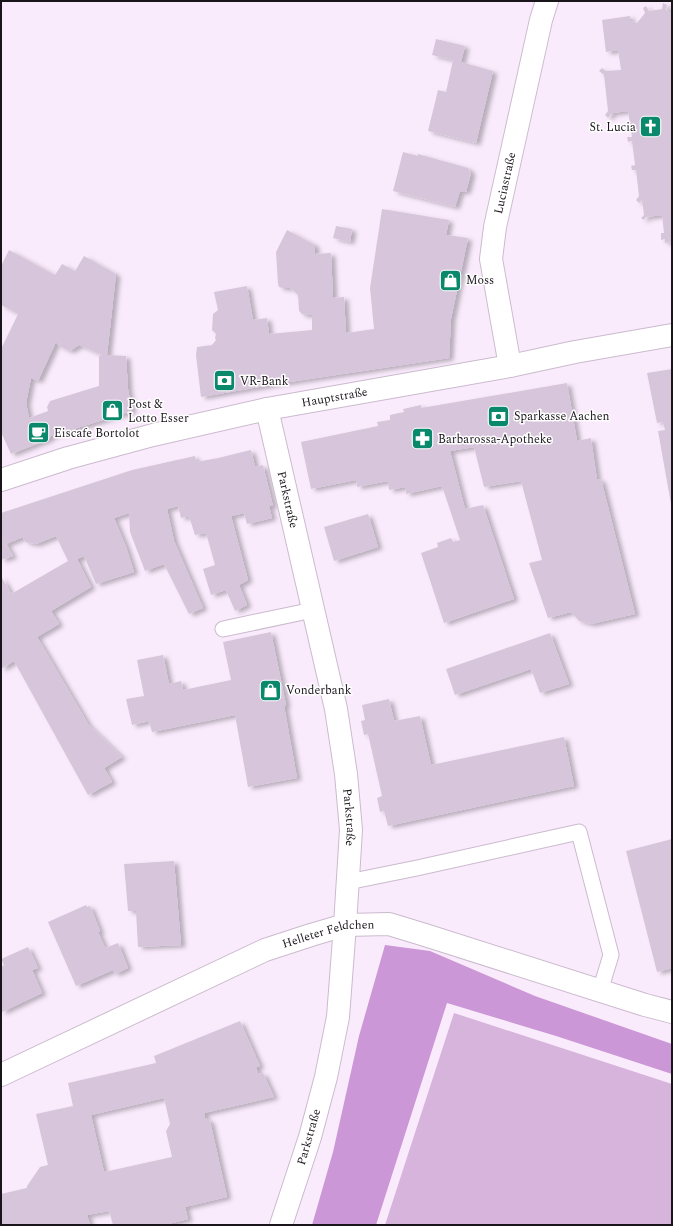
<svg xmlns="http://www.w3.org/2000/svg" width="673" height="1226" font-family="Spectral,serif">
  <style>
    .green { fill: #d6b4dc }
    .forest { fill: #cb97d6 }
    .building { fill: #d7c6db; fill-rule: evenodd; filter: url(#shadow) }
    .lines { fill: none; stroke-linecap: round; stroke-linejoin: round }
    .lane-casing { stroke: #cbbace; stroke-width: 17 }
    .street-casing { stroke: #cbbace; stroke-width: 24 }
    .secondary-casing { stroke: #cbbace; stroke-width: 24 }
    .lane { stroke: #fff; stroke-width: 15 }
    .street { stroke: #fff; stroke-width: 22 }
    .secondary { stroke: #fff; stroke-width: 22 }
    .labels { text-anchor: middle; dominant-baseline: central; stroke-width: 3; stroke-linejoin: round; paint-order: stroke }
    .poi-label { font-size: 12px; fill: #1a141b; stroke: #fefefe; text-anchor: start }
    .street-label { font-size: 12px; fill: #1a141b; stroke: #fefefe }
  </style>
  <defs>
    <filter id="shadow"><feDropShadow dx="4.5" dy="2.5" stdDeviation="2" flood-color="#0004"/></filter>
  </defs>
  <rect width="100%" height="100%" fill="#faebfc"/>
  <polygon class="green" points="454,1013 672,1084 672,1225 385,1225"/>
  <polygon class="forest" points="385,945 430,951 535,996 672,1044 672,1074 556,1036 447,1003 376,1225 312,1225 333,1152 359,1036"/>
  <g class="building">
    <polygon points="663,3 667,5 666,10 672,15 672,242 665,243 665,239 661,240 661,233 664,233 662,215 646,217 644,220 641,218 644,215 642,200 639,203 636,200 639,196 636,170 632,170 631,166 635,165 632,141 628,142 627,137 632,137 628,111 612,113 608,118 605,115 608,111 604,75 599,71 602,68 606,71 621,70 618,50 606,52 602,20 630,16 630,21 637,23 645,13 643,8 646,6 649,11 662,9"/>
    <polygon points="436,39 465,46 461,62 493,71 476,143 428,131 438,90 446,92 453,60 432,55"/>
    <polygon points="403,152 418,156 418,154 468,168 471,173 466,192 460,191 455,207 393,191"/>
    <polygon points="382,209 449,220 446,235 468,238 451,319 449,358 276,384 201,397 196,355 197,347 212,345 216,340 215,338 216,334 212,330 213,314 218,310 214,292 247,286 253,320 267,318 269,334 312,330 312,314 305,315 302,314 299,311 298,295 290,288 283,288 279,287 278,284 276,252 287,230 315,245 315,254 331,253 333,298 344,297 346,333 374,329 370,288"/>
    <polygon points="336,226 352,229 350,242 333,238"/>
    <path d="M9,250L55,275L62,264L75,271L84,256L116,274L107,355L126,356L128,389L132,411L51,436L49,439L11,454L1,432V349L18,314L1,305V266ZM56,342L59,346L70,351L79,345L102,355L99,356V386L50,401L47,407L48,411L29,418L26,403L31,378L38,381Z"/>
    <polygon points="672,369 672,504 671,504 658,431 665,430 663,422 657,423 647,373"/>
    <polygon points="567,383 577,441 591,438 597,480 601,479 635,614 591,624 579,621 571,612 548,618 529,563 542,560 521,481 484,487 474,447 450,451 465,509 483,505 514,599 444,623 421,553 438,547 437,543 451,538 453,542 460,540 442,486 406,494 405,487 389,490 388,481 357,487 356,480 311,489 301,442 378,426 377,422 390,420 390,415 404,412 403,409 421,405 421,408"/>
    <polygon points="251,450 255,467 263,465 273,506 269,506 272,518 247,524 244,513 231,516 248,580 239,585 247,605 235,611 226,590 211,595 203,569 215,565 206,533 195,535 189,516 181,518 178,506 167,509 174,541 203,608 189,614 164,564 145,571 130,532 129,513 114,518 126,547 134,572 96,584 84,556 77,559 91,587 51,611 59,624 37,637 88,724 122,757 104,768 112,782 88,795 14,661 1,669 1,576 11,594 68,561 56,536 36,544 25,542 23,537 6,544 13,556 1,560 1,513 132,470 195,456 196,462 218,458"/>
    <polygon points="368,514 378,547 334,561 324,527"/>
    <polygon points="271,632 286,705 284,706 297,778 248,787 235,715 152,732 149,721 132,725 126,699 144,696 137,660 163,655 169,684 181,681 183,690 231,680 223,642"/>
    <polygon points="550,633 569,684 540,693 531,669 455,695 446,669"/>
    <polygon points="389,699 394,721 420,716 431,765 564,737 574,786 388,826 384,811 380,812 377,798 382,796 368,734 364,735 361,721 365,720 362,705"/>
    <polygon points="672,839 672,968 657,972 626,851"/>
    <polygon points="174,861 181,945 138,947 136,911 128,911 124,864"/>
    <polygon points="86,905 87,907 90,906 100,931 98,932 105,948 118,943 128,968 115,974 113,970 76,986 48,922"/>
    <polygon points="28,947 38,968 32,970 42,993 2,1012 1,1009 1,967 4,965 1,959"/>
    <path d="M240,1021L260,1066L256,1067L258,1074L263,1073L274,1097L204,1113L205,1118L210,1121L227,1197L185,1207L188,1219L164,1225H113L109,1211L87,1215L90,1225H1V1194L27,1188V1186L40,1167L48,1165L36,1114L73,1106L68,1083L156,1063L154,1056ZM164,1098L170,1124L166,1131L172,1157L104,1172L91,1115Z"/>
  </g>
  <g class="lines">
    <defs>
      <g id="lane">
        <polyline points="223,629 313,610"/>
        <polyline points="348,882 417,868 579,832 611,955 600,991"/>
      </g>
      <g id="street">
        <path id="s1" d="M510,366L491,259L495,227L541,20L547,1"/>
        <path id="s2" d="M267,409L336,709L346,774L351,830L345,925L338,1017L326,1077L310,1137L281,1225"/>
        <path id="s3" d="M1,1075L265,950L311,935L345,925L389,924L425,935L645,1005L672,1012"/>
      </g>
      <g id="secondary">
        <path id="s4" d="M1,480L68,458L153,435L267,409L510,366L575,352L672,335"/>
      </g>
    </defs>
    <use href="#lane" class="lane-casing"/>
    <use href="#street" class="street-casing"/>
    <use href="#secondary" class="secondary-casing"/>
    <use href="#lane" class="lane"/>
    <use href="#street" class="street"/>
    <use href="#secondary" class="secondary"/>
  </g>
  <defs>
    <symbol id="church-square" viewBox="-11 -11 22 22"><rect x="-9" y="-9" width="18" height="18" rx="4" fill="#0a886b" stroke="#fefefe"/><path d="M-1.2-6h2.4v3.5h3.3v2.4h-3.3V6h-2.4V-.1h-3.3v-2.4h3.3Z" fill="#fff"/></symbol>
    <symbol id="shop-square" viewBox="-11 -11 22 22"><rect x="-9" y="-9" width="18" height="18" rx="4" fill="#0a886b" stroke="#fefefe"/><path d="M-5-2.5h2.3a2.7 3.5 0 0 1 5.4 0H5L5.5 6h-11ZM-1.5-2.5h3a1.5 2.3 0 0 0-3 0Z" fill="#fff"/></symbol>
    <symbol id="bank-square" viewBox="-11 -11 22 22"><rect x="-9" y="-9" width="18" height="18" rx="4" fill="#0a886b" stroke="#fefefe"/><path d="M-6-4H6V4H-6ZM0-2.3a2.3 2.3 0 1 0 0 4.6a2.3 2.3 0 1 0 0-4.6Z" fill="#fff"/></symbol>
    <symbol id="cafe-square" viewBox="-11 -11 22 22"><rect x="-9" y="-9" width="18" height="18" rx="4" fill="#0a886b" stroke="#fefefe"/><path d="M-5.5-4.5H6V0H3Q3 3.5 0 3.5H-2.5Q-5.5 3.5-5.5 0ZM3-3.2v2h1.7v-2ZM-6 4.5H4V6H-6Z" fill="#fff"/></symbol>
    <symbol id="pharmacy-square" viewBox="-11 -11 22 22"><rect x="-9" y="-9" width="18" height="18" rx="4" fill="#0a886b" stroke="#fefefe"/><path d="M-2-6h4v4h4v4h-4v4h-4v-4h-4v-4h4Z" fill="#fff"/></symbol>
  </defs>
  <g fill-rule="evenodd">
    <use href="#church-square" x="638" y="114" width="25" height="25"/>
    <use href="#shop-square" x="438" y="268" width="25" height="25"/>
    <use href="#bank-square" x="212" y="368" width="25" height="25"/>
    <use href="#shop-square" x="100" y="398" width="25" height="25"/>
    <use href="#bank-square" x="486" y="404" width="25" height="25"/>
    <use href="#cafe-square" x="26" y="420" width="25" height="25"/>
    <use href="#pharmacy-square" x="410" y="426" width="25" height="25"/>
    <use href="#shop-square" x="258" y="678" width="25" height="25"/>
  </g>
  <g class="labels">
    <g class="poi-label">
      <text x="636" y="127" text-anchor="end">St. Lucia</text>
      <text x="466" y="280">Moss</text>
      <text x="240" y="381">VR-Bank</text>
      <text x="128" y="404">Post &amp;<tspan x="128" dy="14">Lotto Esser</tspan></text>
      <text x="514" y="416">Sparkasse Aachen</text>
      <text x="54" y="433">Eiscafe Bortolot</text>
      <text x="438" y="439">Barbarossa-Apotheke</text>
      <text x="286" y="690">Vonderbank</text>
    </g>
    <g class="street-label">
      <text stroke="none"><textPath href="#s1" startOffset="186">Luciastraße</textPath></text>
      <text stroke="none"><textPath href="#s4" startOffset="344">Hauptstraße</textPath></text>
      <text stroke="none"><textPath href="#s2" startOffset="93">Parkstraße</textPath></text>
      <text stroke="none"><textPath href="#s2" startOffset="417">Parkstraße</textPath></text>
      <text stroke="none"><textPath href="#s3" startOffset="358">Helleter Feldchen</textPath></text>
      <text transform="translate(309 1137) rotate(-74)">Parkstraße</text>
    </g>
  </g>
  <rect width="673" height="1226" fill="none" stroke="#1a141b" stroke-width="4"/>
</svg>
